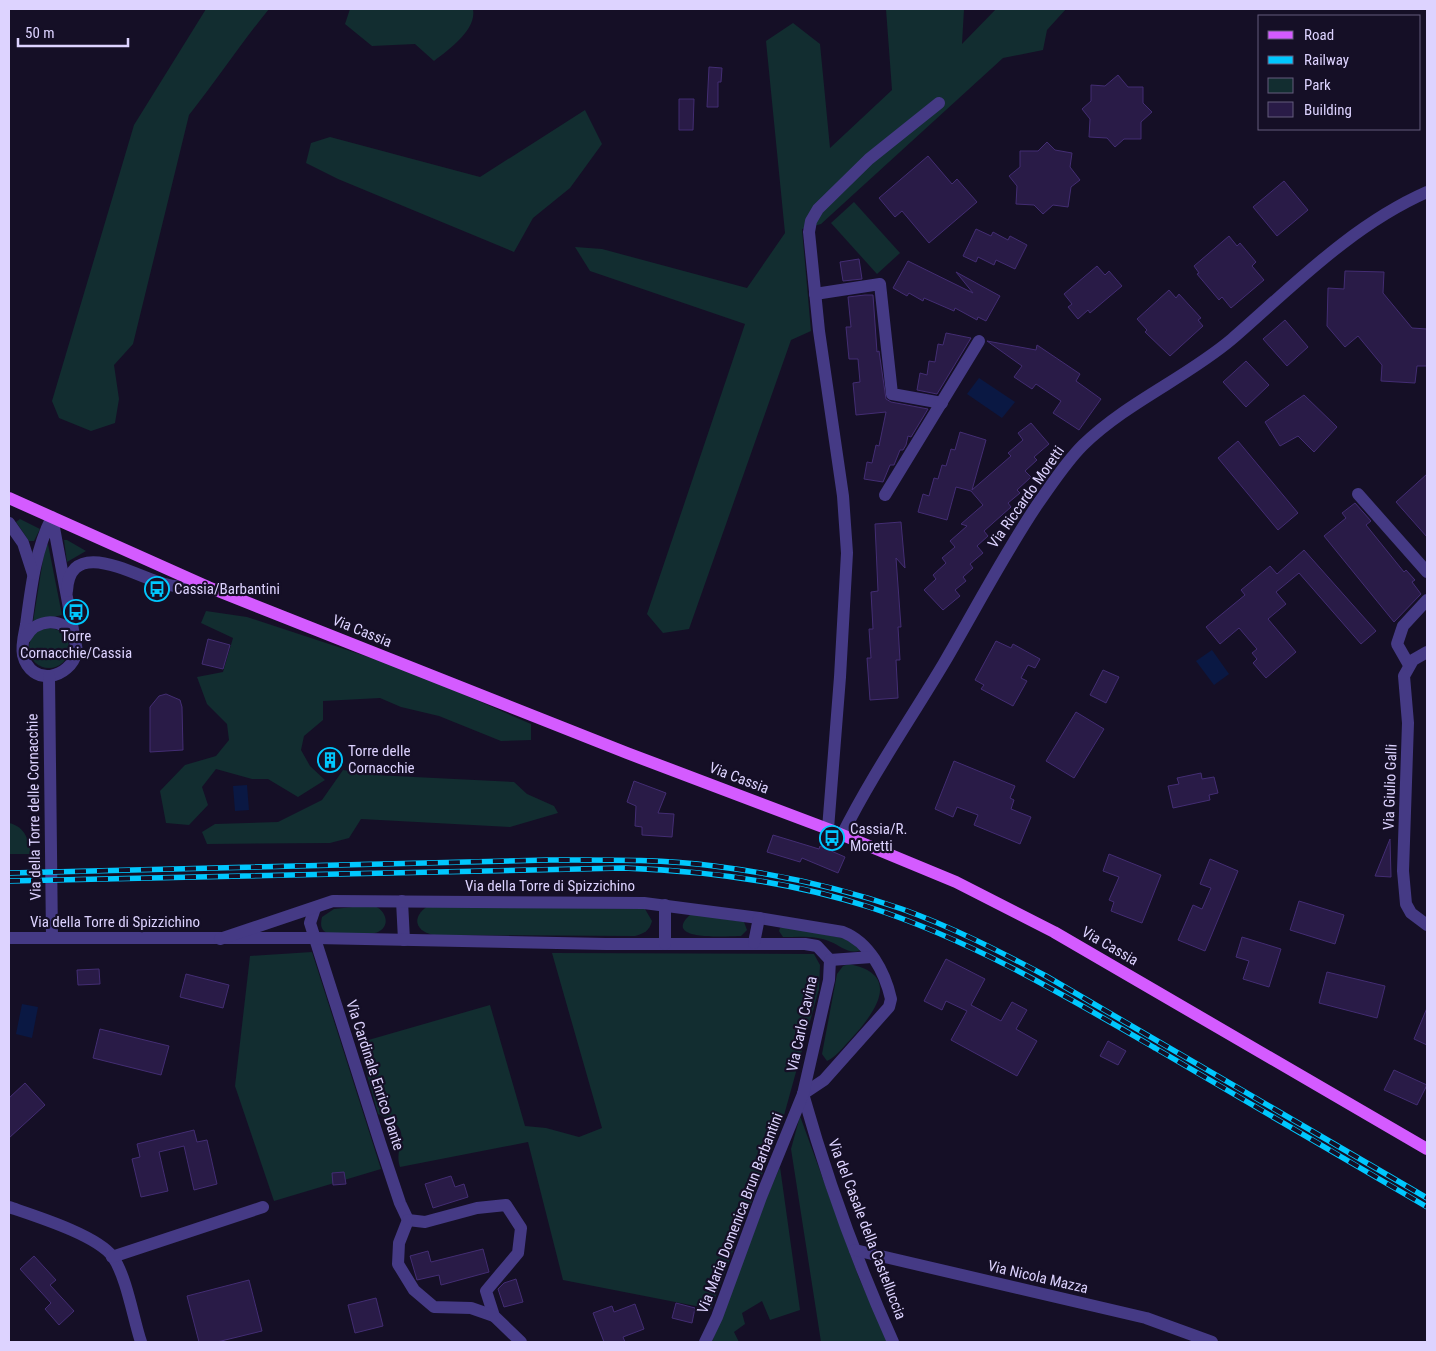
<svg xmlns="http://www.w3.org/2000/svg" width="1436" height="1351" font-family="'Roboto Condensed',sans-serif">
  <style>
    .green { fill: #122d30 }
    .water { fill: #0a1843 }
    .building { fill: #291b47; stroke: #432d73 }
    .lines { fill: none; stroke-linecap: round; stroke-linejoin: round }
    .minor { stroke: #453a85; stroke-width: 12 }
    .major { stroke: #d45bff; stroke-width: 12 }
    .rail-casing { stroke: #00c7fe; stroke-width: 5.5 }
    .rail { stroke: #150f26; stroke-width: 4; stroke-dasharray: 11; stroke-linecap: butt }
    .labels { text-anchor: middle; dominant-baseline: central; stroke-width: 4.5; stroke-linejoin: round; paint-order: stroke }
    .street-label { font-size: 15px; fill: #ddd3ff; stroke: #150f26 }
    .poi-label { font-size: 15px; fill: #ddd3ff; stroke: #150f26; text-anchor: start }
  </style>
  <rect width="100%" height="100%" fill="#150f26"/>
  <g class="green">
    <path d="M206,9H269C241,43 217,80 189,115L133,344L114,365L119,399L115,423L91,431L59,418L52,401L134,125Z"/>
    <path d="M350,9H473C477,30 448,50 434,61L415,44L372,46L345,24Z"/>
    <polygon points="886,9 964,9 962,44 996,9 1066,9 1047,30 1043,50 1003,58 821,224 802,229 811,331 791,340 689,629 663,633 647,614 745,324 590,271 575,247 602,249 747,288 785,233 766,41 793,23 820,44 830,148 892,90"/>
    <polygon points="585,110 602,144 570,188 533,218 514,252 338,179 306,163 311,143 330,137 480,177"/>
    <polygon points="854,202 900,253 877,274 831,223"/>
    <polygon points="20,519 40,529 34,541 29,541 16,522"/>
    <polygon points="64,540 67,540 86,551 67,562"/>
    <polygon points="48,544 62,615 33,622 45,547"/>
    <polygon points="206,611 247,617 408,670 531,724 531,740 501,741 439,716 401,707 380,698 323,701 323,720 304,736 301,750 310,766 325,780 298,797 268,779 252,779 216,769 202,787 208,805 189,825 166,823 160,791 185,765 216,756 229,740 227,724 207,704 197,677 223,672 233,638 201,623"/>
    <circle cx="49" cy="648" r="20"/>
    <polygon points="343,770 374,775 514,782 527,794 554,806 558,813 510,827 361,819 349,838 330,843 207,844 202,832 215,824 278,822 322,800"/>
    <path d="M9,823C26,827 28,840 31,854H9Z"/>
    <path d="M371,905C384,907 393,925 378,932C370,936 330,937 324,931C320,927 321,922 322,917L334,909Z"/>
    <path d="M430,905L645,909L652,921C649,931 645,933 635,936L433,935C412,930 413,914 430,905Z"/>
    <path d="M691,914L744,922L747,930L741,936C730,936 659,942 691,914Z"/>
    <path d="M787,927L847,939L861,950C849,955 841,946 831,942C816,935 799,937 783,937L779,931L780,928Z"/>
    <polygon points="312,952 381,1169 274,1201 235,1086 250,956"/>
    <path d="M552,953L814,954L820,965L819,989L783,1119L711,1309L563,1280L528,1142L400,1167C392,1144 419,1130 378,1114L358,1043L490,1005L525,1126L546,1128L579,1137L602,1128Z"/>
    <path d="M849,964C904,975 874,1014 850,1040C843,1047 836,1057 827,1061L822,1054L837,974L843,966Z"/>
    <polygon points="800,1116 859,1278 888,1342 821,1342 791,1149"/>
    <polygon points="780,1167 800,1310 770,1320 762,1301 742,1313 745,1324 734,1332 739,1342 712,1342 756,1222"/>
  </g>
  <g class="water">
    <polygon points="979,378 1015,402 1002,418 967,394"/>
    <polygon points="1212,650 1229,674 1214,685 1196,661"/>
    <polygon points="247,785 249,810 235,811 233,786"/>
    <polygon points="22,1004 38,1007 32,1038 16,1034"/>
  </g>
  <g class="building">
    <polygon points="709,67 722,68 721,82 718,82 718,107 707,107"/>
    <polygon points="1118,75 1128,87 1143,87 1143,103 1152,112 1141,122 1141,139 1124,139 1115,147 1107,138 1089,137 1090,119 1082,109 1091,101 1091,85 1105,86"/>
    <polygon points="679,99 694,99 693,130 679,130"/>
    <polygon points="1047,142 1055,150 1072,153 1070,167 1080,180 1071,187 1068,207 1053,205 1043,214 1034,205 1016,204 1017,186 1009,176 1020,167 1020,151 1038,151"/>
    <polygon points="928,156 952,184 957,179 977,202 929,243 902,211 895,217 879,198"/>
    <polygon points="1284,181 1308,210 1277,236 1253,207"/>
    <polygon points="976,229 991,236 993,232 1008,240 1010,236 1027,245 1015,269 996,260 994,265 978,257 976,262 963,256"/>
    <polygon points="1229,236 1237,246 1240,243 1256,262 1252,266 1264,280 1231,308 1222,297 1219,300 1197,274 1199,273 1194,266"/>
    <polygon points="859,259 862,279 843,281 840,262"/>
    <polygon points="908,261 973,293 956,272 1000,296 986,321 978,317 977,320 955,308 954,311 924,298 923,301 909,293 907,296 893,288"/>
    <polygon points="1097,266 1105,275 1109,271 1122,286 1090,313 1088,310 1078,319 1068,307 1072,304 1064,294"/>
    <polygon points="1345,271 1384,272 1383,293 1412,328 1427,329 1427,366 1417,366 1415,383 1381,381 1382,365 1358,336 1345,347 1327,326 1328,288 1344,289"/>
    <polygon points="1169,290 1176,298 1179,294 1201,318 1198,320 1203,326 1170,356 1145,332 1147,330 1137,319"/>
    <polygon points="865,295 873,295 877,352 879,351 886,399 891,402 928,409 911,437 908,436 906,445 903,450 900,450 894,465 890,465 883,482 864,479 867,462 872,463 876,445 879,446 886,412 856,415 853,383 860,382 858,359 849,359 846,327 851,327 848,297"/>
    <polygon points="1285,320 1308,347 1287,366 1263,339"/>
    <polygon points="946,333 971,338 937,394 917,390 920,373 927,375 929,361 935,362 938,344 943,345"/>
    <polygon points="987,341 1036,350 1037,345 1080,374 1076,381 1101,399 1079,430 1053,413 1061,401 1036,384 1032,389 1014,377 1022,366"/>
    <polygon points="1246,361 1269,385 1246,407 1223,382"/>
    <polygon points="1304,395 1337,427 1314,452 1298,436 1280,446 1265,422"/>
    <polygon points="1031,423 1049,444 1034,457 1037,460 1025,471 1031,477 1017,490 1020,493 1008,503 1011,507 984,531 988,536 977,546 983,553 970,564 973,568 963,577 966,581 955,590 960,596 943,610 924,590 936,579 933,575 946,563 942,558 955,547 950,541 967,526 961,524 983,505 971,491 956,487 947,520 918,512 923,494 929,496 934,478 938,479 942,465 946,466 951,449 955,450 960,432 986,440 972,490 1011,456 1008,453 1023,440 1018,433"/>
    <polygon points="1238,441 1298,513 1278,530 1218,458"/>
    <polygon points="1427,474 1427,537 1396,502"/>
    <polygon points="1355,503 1371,521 1366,525 1404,572 1406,570 1415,580 1412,582 1421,594 1394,622 1324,536 1346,518 1342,513"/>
    <polygon points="901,522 905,568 896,558 901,627 898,627 900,660 896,660 898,698 870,700 867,658 871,658 869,629 873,629 871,592 878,591 875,524"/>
    <polygon points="1304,550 1376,631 1361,644 1299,573 1276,592 1286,604 1268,619 1296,652 1266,678 1253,663 1257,659 1252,653 1257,649 1239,628 1220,644 1206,627 1245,595 1241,590 1270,566 1277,574"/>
    <polygon points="208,639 230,645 223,669 202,664"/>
    <polygon points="996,641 1011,648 1013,644 1040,659 1035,668 1028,665 1021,678 1027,681 1013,706 981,689 984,685 975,680"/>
    <polygon points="1103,670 1119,677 1106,703 1090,695"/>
    <polygon points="166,694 180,700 182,707 183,750 150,752 150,707 159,696"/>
    <polygon points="1076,712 1104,729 1074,778 1046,761"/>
    <polygon points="336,752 337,768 324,768 323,753"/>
    <polygon points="954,761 1015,786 1010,798 1014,800 1011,809 1031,817 1020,844 974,825 978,815 957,807 953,817 935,809"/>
    <polygon points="1201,773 1202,779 1214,777 1218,793 1209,795 1210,800 1173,808 1168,786 1179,784 1177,778"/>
    <polygon points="634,781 666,793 658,813 674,814 672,837 642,835 642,827 635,826 636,806 627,802"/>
    <polygon points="773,835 819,849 820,846 845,857 838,873 802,858 800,862 767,852"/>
    <polygon points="1390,839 1391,877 1375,876"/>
    <polygon points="1109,854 1161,875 1142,923 1111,911 1114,902 1109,900 1119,877 1103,871"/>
    <polygon points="1210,859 1238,871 1205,951 1178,940 1193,905 1202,909 1211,888 1200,884"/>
    <polygon points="1299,901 1344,915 1335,944 1290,930"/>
    <polygon points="1242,937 1281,949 1269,987 1243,979 1249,961 1236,957"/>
    <polygon points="946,959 985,979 971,1005 1001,1021 1012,1002 1027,1010 1016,1029 1037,1041 1017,1076 951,1040 967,1011 946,1001 942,1010 924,1001"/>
    <polygon points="99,969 100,984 78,985 77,970"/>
    <polygon points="1327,972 1385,986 1377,1018 1319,1003"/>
    <polygon points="186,974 229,985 223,1008 180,997"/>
    <polygon points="1427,1008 1427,1045 1414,1039"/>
    <polygon points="100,1029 169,1046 161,1075 93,1058"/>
    <polygon points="1108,1041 1126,1051 1118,1065 1100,1056"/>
    <polygon points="1394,1070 1427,1085 1417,1105 1384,1090"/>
    <polygon points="25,1083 45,1105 9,1138 9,1098"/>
    <polygon points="194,1130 197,1142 207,1140 217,1184 194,1190 184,1146 159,1152 168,1191 141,1197 132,1159 140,1157 137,1144"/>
    <polygon points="344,1172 346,1184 333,1185 332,1173"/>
    <polygon points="451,1176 455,1187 464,1184 468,1197 433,1208 425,1184"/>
    <polygon points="483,1249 489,1272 441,1285 439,1275 417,1280 410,1256 428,1251 431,1262"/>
    <polygon points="34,1256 56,1280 50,1285 74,1311 59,1325 45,1309 51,1303 20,1269"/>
    <polygon points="516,1279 523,1302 504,1307 498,1289 504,1283"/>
    <polygon points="249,1280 262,1331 217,1342 199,1342 187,1296"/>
    <polygon points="376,1298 383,1326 355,1333 348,1305"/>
    <polygon points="676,1303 695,1308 692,1323 672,1318"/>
    <polygon points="635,1304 644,1329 623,1337 625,1342 604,1342 593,1313 612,1306 614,1312"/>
  </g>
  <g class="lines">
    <g class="minor">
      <polyline points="815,294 880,284 892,394 942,403"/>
      <polyline points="1358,494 1427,572"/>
      <polyline points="885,495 979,341"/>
      <path d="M52,517L77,651C70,680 31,687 23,655C21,646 24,635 26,625C31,588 35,551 52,517Z"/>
      <polyline points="9,523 23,543 33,574"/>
      <path d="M67,591C70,534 138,578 165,584C179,588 193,588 208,587"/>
      <path d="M25,638C36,618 64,616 74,638"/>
      <polyline points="1427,652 1413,660 1404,676 1408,723 1403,871 1406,904 1411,913 1427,925"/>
      <polyline points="1409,665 1397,644 1403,626 1427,600"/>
      <polyline points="49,676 52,938"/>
      <polyline points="828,829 840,677 847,553 843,496 819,331 809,232 811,221 818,209 869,159 939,103"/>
      <path d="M842,835C872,775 910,720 944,663C975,610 1003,556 1037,505C1052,484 1065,463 1083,445C1127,402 1186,378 1232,339C1293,286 1352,225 1427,192"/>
      <polyline points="402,901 404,940"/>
      <polyline points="315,908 310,923 380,1143 400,1203 408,1220"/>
      <polyline points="9,938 316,938 606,944 805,944 817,946 830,960"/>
      <path d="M220,939L333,901L644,903L759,918L843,932C869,942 885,972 891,999L889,1007L824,1080L803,1094"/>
      <polyline points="754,943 759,918"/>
      <polyline points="665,944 665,905"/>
      <polyline points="830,960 872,957"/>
      <path d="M803,1094C827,1179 857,1262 893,1342"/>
      <path d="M9,1207C35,1216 97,1235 113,1257C127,1278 133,1318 141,1342"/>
      <polyline points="408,1220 425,1222 477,1208 506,1205 521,1228 518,1253 486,1291 494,1316 521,1342"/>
      <polyline points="408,1220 399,1243 398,1264 414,1290 434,1307 471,1308 494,1316"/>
      <polyline points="855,1250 1146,1318 1212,1342"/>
      <polyline points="112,1257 263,1207"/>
      <polyline points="705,1342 717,1317 761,1197 803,1094 829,980 830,960"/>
    </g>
    <polyline class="major" points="9,498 208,587 627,753 828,829 956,882 1054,932 1427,1149"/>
    <defs>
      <g id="rail">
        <path d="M9,873L548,860C603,860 660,859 714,866C778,874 841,888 902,909C952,927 999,951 1046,976L1427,1198"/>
        <path d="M9,881L624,868C707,871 789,881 869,907C971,940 1062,994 1155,1048C1246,1101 1337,1154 1427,1207"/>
      </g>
    </defs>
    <use href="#rail" class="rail-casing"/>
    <use href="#rail" class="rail"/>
  </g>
  <defs>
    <symbol id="bus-ring" viewBox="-11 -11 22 22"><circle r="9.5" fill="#150f26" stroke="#00c7fe" stroke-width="1.5"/><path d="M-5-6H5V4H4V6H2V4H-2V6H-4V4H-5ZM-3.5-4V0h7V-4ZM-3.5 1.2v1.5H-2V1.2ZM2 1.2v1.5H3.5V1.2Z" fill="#00c7fe"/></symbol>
    <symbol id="building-ring" viewBox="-11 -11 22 22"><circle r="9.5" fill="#150f26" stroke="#00c7fe" stroke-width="1.5"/><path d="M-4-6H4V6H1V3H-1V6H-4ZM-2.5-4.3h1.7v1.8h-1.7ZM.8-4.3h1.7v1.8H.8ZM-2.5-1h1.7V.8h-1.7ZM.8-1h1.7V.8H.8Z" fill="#00c7fe"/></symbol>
  </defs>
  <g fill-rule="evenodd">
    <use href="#bus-ring" x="143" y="575" width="28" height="28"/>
    <use href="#bus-ring" x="62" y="598" width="28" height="28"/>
    <use href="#building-ring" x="316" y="746" width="28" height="28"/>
    <use href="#bus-ring" x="818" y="824" width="28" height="28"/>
  </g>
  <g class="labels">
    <g class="street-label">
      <text transform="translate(1026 497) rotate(-55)">Via Riccardo Moretti</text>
      <text transform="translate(362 631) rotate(22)">Via Cassia</text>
      <text transform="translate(739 778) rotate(21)">Via Cassia</text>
      <text transform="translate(1390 787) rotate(-88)">Via Giulio Galli</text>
      <text transform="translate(34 807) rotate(-91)">Via della Torre delle Cornacchie</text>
      <text x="550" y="886">Via della Torre di Spizzichino</text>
      <text x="115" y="922">Via della Torre di Spizzichino</text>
      <text transform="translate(1110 946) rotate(30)">Via Cassia</text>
      <text transform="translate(802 1024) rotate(-78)">Via Carlo Cavina</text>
      <text transform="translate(375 1075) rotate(72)">Via Cardinale Enrico Dante</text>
      <text transform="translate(740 1213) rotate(-69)">Via Maria Domenica Brun Barbantini</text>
      <text transform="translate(867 1229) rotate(69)">Via del Casale della Castelluccia</text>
      <text transform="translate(1038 1277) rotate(13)">Via Nicola Mazza</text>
    </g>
    <g class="poi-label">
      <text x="174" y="589">Cassia/Barbantini</text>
      <text x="76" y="636" text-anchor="middle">Torre<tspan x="76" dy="17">Cornacchie/Cassia</tspan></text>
      <text x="348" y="751">Torre delle<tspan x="348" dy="17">Cornacchie</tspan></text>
      <text x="850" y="829">Cassia/R.<tspan x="850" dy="17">Moretti</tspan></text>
    </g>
  </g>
  <rect width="1436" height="1351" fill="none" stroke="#ddd3ff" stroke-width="20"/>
  <rect x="1258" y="15" width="162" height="115" fill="#150f26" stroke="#655d7d"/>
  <rect x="1268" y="31" width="25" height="8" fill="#d45bff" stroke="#655d7d"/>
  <text x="1304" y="40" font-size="15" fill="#ddd3ff">Road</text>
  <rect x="1268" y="56" width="25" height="8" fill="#00c7fe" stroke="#655d7d"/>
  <text x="1304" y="65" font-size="15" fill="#ddd3ff">Railway</text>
  <rect x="1268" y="78" width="25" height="15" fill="#122d30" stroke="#655d7d"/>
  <text x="1304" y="90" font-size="15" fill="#ddd3ff">Park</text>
  <rect x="1268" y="102" width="25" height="15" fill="#291b47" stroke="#655d7d"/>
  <text x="1304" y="115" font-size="15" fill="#ddd3ff">Building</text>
  <path d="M18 38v8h110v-8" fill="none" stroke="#ddd3ff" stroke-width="2.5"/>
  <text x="25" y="38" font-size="15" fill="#ddd3ff" stroke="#150f26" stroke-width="4" paint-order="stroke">50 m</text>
</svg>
